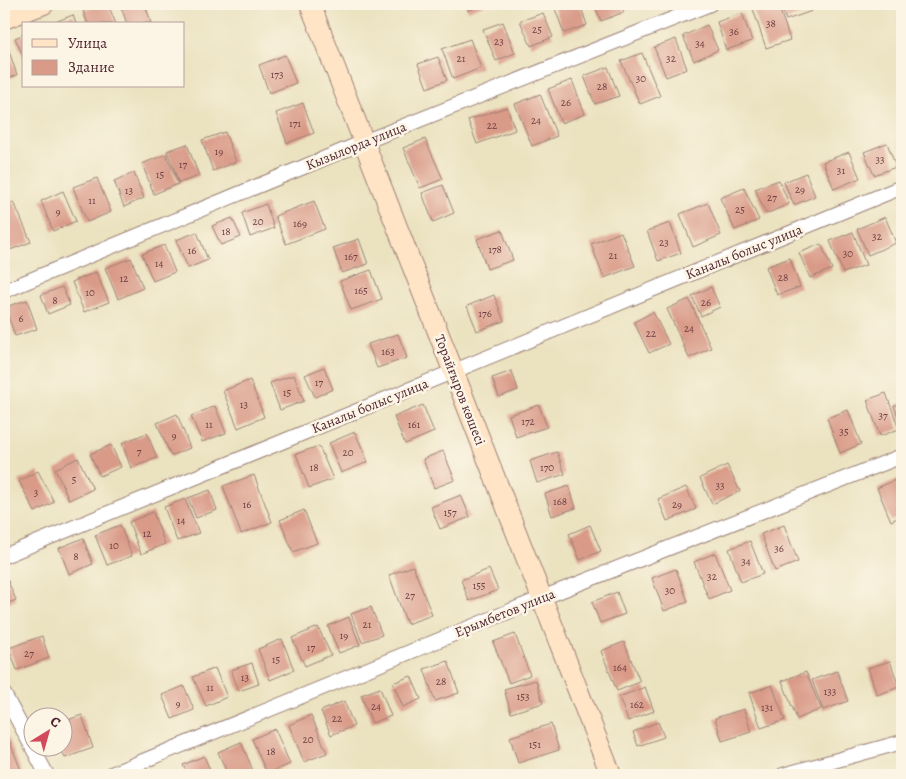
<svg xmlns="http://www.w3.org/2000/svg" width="906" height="779" font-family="Alegreya,serif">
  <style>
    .building { fill: #d99a87 }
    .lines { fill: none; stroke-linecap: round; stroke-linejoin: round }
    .street-casing { stroke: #9a8076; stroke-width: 16 }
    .secondary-casing { stroke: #9a8076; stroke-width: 22 }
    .street { stroke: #fff; stroke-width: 14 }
    .secondary { stroke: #ffe4c6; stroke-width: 20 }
    .labels { text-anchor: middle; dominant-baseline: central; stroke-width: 5; stroke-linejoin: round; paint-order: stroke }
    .number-label { font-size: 11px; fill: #6e3e42 }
    .street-label { font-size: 14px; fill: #4a1f2b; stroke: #fcf5e5 }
  </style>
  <rect width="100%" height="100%" fill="#fcf5e5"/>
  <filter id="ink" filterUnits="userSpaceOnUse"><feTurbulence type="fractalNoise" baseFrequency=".02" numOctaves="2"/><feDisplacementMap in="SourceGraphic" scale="10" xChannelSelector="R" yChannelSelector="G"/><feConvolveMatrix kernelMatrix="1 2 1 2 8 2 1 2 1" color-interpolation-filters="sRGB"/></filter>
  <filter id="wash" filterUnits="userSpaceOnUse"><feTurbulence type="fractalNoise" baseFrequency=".0096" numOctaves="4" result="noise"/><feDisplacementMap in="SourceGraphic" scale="20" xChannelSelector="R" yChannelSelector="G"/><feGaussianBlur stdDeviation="1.12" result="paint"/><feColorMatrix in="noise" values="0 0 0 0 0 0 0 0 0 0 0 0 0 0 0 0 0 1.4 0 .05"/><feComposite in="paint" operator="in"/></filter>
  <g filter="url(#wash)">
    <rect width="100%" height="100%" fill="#ebe2c0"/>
    <g id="blocks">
      <g class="building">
        <polygon points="103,4 108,4 116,24 88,24 83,11"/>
        <polygon points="120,4 145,4 151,23 127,24"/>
        <polygon points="156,4 173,4 158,9"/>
        <polygon points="466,4 486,4 468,11"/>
        <polygon points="562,4 580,4 587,25 564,33 554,6"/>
        <polygon points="594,4 621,4 624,12 601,21"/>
        <polygon points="758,4 778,4 790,40 766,48 752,6"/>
        <polygon points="780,4 809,4 812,11 786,20"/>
        <polygon points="543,13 553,37 531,46 520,21"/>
        <polygon points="742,13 752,41 726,50 717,22"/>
        <polygon points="73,15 76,24 50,24"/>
        <polygon points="503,22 515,53 496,61 483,29"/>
        <polygon points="707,25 718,50 694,61 683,36"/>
        <polygon points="24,34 24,58 15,38"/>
        <polygon points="470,39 481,68 453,79 442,49"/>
        <polygon points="676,39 687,69 666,77 654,47"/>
        <polygon points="6,42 17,75 4,80 4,43"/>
        <polygon points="642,53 660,96 640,104 621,61"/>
        <polygon points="285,55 296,83 269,93 259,65"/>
        <polygon points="438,57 447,80 427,88 418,64"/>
        <polygon points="608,67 619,96 595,104 584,76"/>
        <polygon points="572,80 585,114 561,123 548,89"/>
        <polygon points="540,94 557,136 532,146 515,104"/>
        <polygon points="303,103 314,133 287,143 276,113"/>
        <polygon points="507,107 515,130 477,144 468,120"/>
        <polygon points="225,132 236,162 213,171 202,140"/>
        <polygon points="902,137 902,150 898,139"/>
        <polygon points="425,139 443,179 420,188 403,148"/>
        <polygon points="887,143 896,167 874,175 864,152"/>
        <polygon points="187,144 199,176 179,183 167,151"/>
        <polygon points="849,152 860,178 834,189 823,162"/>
        <polygon points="166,154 178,184 154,194 142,164"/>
        <polygon points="134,173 144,198 124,207 114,181"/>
        <polygon points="806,173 815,196 794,205 784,182"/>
        <polygon points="97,178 111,212 87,222 73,187"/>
        <polygon points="779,180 789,204 766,214 755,189"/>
        <polygon points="443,185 454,213 433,222 422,193"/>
        <polygon points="744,188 759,220 735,230 720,198"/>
        <polygon points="63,191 76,221 53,231 41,201"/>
        <polygon points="314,201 325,229 286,244 275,216"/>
        <polygon points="14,202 31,242 10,250 4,236 4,206"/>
        <polygon points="708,203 721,235 693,247 680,214"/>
        <polygon points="266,204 274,228 250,237 242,213"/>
        <polygon points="885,217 896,243 868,255 857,229"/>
        <polygon points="232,218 241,237 221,245 212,226"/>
        <polygon points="670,223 681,253 658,261 647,231"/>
        <polygon points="502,230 513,260 487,269 477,239"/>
        <polygon points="197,232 208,260 188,268 176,240"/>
        <polygon points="621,232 635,266 604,278 591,244"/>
        <polygon points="853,232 866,265 843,273 830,241"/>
        <polygon points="359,239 368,264 342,273 333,248"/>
        <polygon points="821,244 832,269 810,278 799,253"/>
        <polygon points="164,245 175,272 153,281 142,254"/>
        <polygon points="131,258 143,288 118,299 105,268"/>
        <polygon points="790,258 800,287 777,295 766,267"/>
        <polygon points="371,270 382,299 351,310 340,281"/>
        <polygon points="96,272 109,302 84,312 72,282"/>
        <polygon points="62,287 70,305 48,314 41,295"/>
        <polygon points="711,287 720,307 701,316 692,296"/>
        <polygon points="494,295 504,321 477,331 467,306"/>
        <polygon points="689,299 711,348 689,358 667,309"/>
        <polygon points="27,300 37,329 15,336 5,307"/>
        <polygon points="653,312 669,344 649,353 634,322"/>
        <polygon points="398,334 407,358 377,368 368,344"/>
        <polygon points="324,367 333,389 315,397 305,375"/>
        <polygon points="512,371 518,390 499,397 492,378"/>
        <polygon points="294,375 304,401 280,410 270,383"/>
        <polygon points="250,380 264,417 238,428 223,391"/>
        <polygon points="886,393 899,429 880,436 867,400"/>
        <polygon points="902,403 902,426 894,406"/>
        <polygon points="423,405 434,432 405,444 394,417"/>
        <polygon points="539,405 547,427 516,437 509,415"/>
        <polygon points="215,406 226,433 202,442 191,416"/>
        <polygon points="848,410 861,444 840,453 827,418"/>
        <polygon points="177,414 190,448 171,456 157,423"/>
        <polygon points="355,432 368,462 341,473 329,443"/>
        <polygon points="147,433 157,458 131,468 122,443"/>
        <polygon points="111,445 121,467 100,476 90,454"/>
        <polygon points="319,446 333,479 309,488 296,454"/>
        <polygon points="443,451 455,480 434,488 423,459"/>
        <polygon points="557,452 565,474 537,483 530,461"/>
        <polygon points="78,458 93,489 69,500 55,469"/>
        <polygon points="727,465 740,491 712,504 700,478"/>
        <polygon points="38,471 54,502 35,512 19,481"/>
        <polygon points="254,475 272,522 241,534 223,486"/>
        <polygon points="902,477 902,516 891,521 877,488"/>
        <polygon points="569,486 576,508 552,516 545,494"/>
        <polygon points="686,487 696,509 667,521 658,499"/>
        <polygon points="210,490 217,510 196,518 188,498"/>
        <polygon points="461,495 470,517 440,529 431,507"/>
        <polygon points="185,499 199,533 177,541 164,507"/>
        <polygon points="304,510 317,543 293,552 280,520"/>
        <polygon points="153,512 165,544 141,554 129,522"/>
        <polygon points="120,525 132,556 107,565 95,535"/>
        <polygon points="590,525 601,551 580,560 569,534"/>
        <polygon points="784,525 798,562 775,571 761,534"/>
        <polygon points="83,538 93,564 69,574 59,548"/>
        <polygon points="750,541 763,574 741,582 729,549"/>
        <polygon points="715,553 730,590 709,599 694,562"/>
        <polygon points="413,566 432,615 407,624 389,575"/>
        <polygon points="489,569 498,590 469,601 461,580"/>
        <polygon points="676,569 688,602 664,611 652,578"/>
        <polygon points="4,572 16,600 4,605"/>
        <polygon points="617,592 625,614 600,623 592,602"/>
        <polygon points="371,607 382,635 362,642 351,614"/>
        <polygon points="349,617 360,645 339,653 328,626"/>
        <polygon points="318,627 331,655 305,666 292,638"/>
        <polygon points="515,634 530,675 509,683 493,642"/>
        <polygon points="42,636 49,658 17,670 9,648"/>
        <polygon points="282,639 294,670 270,680 258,649"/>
        <polygon points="624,642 640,682 617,691 601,651"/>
        <polygon points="448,661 459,693 435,701 424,669"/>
        <polygon points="890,661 899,687 877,695 868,668"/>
        <polygon points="252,663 259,684 239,691 231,670"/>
        <polygon points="215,668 227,697 206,706 193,677"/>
        <polygon points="837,671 848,701 823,710 812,680"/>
        <polygon points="806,672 821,709 797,719 782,681"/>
        <polygon points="411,676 421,699 403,707 393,683"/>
        <polygon points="536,680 543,703 511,713 504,689"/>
        <polygon points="772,685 785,720 761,728 749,693"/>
        <polygon points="184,686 194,710 172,719 162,695"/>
        <polygon points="645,687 654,711 628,721 619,697"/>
        <polygon points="380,688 391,716 372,723 361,695"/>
        <polygon points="344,701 354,726 331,735 321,711"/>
        <polygon points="744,709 751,732 722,741 715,718"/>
        <polygon points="82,715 93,748 65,758 60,746 62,746 62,722"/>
        <polygon points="311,715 327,753 304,762 289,725"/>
        <polygon points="658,722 664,737 638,746 633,732"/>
        <polygon points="551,724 559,750 518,763 510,737"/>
        <polygon points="275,729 290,764 267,774 252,739"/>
        <polygon points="7,735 23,775 4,775 4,736"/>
        <polygon points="241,742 254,773 248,775 228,775 218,752"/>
        <polygon points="204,756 212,775 188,775 183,765"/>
        <polygon points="174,771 176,775 164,775"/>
      </g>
    </g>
  </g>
  <g filter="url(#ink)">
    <use href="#blocks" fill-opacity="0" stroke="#9a8076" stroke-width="1"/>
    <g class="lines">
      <defs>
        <g id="street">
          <polyline points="4,291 364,142 710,4"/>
          <polyline points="4,556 902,187"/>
          <polyline points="4,694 47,775"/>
          <polyline points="109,775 542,598 902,456"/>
          <polyline points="783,775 902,742"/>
        </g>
        <g id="secondary">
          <polyline points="310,4 611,775"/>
          <polyline points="4,19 44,4"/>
        </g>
      </defs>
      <use href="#street" class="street-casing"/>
      <use href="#secondary" class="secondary-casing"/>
      <use href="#street" class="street"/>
      <use href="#secondary" class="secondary"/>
    </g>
  </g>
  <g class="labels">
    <g class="number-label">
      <text x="771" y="23">38</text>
      <text x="537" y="29">25</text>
      <text x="734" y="31">36</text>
      <text x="499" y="41">23</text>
      <text x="700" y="43">34</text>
      <text x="461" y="58">21</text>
      <text x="671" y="58">32</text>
      <text x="277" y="74">173</text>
      <text x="641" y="78">30</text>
      <text x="602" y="86">28</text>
      <text x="566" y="102">26</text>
      <text x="536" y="120">24</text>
      <text x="295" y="123">171</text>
      <text x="492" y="125">22</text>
      <text x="219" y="151">19</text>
      <text x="880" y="159">33</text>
      <text x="183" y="164">17</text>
      <text x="841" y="170">31</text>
      <text x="160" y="174">15</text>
      <text x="800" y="189">29</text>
      <text x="129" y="190">13</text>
      <text x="772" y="197">27</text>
      <text x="92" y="200">11</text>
      <text x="740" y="209">25</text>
      <text x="58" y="211">9</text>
      <text x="258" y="221">20</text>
      <text x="300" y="223">169</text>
      <text x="226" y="231">18</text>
      <text x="877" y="236">32</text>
      <text x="664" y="242">23</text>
      <text x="495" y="249">178</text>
      <text x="192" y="250">16</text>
      <text x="848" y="253">30</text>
      <text x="613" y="255">21</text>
      <text x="351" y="256">167</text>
      <text x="159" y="263">14</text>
      <text x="783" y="277">28</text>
      <text x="124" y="278">12</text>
      <text x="361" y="290">165</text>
      <text x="90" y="292">10</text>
      <text x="55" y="300">8</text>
      <text x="706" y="302">26</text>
      <text x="485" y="313">176</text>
      <text x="21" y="318">6</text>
      <text x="689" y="328">24</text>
      <text x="651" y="333">22</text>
      <text x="388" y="351">163</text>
      <text x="319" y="382">17</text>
      <text x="287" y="392">15</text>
      <text x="244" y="404">13</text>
      <text x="883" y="415">37</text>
      <text x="528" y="421">172</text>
      <text x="209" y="424">11</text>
      <text x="414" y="424">161</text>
      <text x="844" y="431">35</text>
      <text x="174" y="435">9</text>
      <text x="139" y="451">7</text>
      <text x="348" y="452">20</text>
      <text x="314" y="467">18</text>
      <text x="547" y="467">170</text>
      <text x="74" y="479">5</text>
      <text x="720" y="485">33</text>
      <text x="36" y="492">3</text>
      <text x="560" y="501">168</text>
      <text x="247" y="504">16</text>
      <text x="677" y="504">29</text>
      <text x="450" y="512">157</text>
      <text x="181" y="520">14</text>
      <text x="147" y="533">12</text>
      <text x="114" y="545">10</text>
      <text x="779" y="548">36</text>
      <text x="76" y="556">8</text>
      <text x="746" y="561">34</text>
      <text x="712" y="576">32</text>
      <text x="479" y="585">155</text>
      <text x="670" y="590">30</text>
      <text x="410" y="595">27</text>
      <text x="367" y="624">21</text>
      <text x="344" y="635">19</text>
      <text x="311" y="647">17</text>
      <text x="29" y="653">27</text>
      <text x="276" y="659">15</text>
      <text x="620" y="667">164</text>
      <text x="245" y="677">13</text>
      <text x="441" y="681">28</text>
      <text x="210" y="687">11</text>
      <text x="830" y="691">133</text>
      <text x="523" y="696">153</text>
      <text x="178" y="703">9</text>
      <text x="637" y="704">162</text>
      <text x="376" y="706">24</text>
      <text x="767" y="707">131</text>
      <text x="337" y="718">22</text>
      <text x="308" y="739">20</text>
      <text x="535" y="744">151</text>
      <text x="271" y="751">18</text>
    </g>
    <g class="street-label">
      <text transform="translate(356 146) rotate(-22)">Кызылорда улица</text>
      <text transform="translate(744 252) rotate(-22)">Каналы болыс улица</text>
      <text transform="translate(460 390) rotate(69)">Торайғыров көшесі</text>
      <text transform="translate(370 406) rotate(-22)">Каналы болыс улица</text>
      <text transform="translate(505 613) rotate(-22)">Ерымбетов улица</text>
    </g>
  </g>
  <rect width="906" height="779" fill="none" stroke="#fcf5e5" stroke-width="20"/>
  <rect x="22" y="22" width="162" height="65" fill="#fcf5e5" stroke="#b59f9b"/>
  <rect x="32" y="39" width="25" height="8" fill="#ffe4c6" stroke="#b59f9b"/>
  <text x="68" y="48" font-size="15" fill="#4a1f2b">Улица</text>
  <rect x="32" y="60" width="25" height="15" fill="#d99a87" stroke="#b59f9b"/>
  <text x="68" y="72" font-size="15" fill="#4a1f2b">Здание</text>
  <g transform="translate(48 732) rotate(37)"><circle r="24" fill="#fcf5e5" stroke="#b59f9b"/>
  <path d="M0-4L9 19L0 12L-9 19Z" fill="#d1495b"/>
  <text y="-8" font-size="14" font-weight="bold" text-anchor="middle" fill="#4a1f2b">С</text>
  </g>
</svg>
